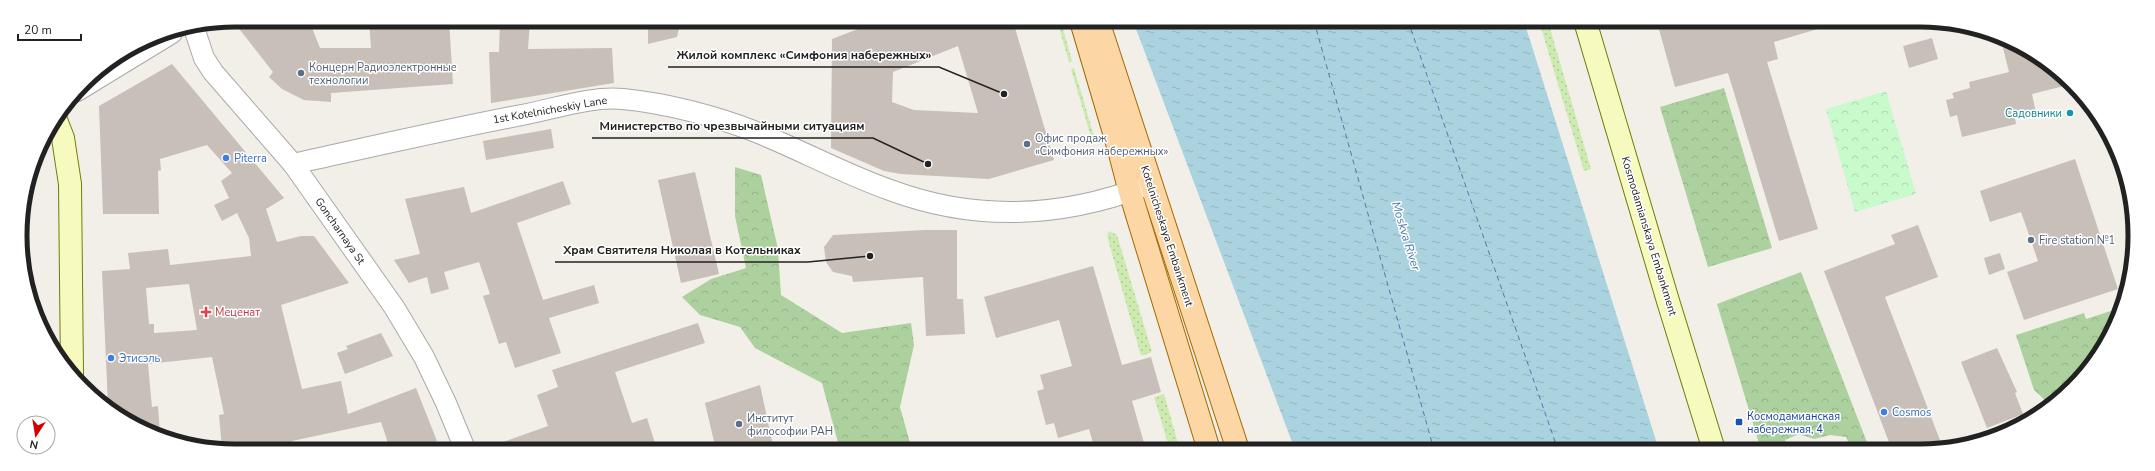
<svg xmlns="http://www.w3.org/2000/svg" width="2155" height="471" font-family="'Nunito Sans',sans-serif">
  <style>
    .grass { fill: url(#grass-dots) }
    .forest { fill: url(#forest-crowns) }
    .park { fill: url(#park-crowns) }
    .water { fill: url(#water-ripples) }
    .lines { fill: none; stroke-linecap: round; stroke-linejoin: round }
    .ferry { stroke: #4a7aab; stroke-width: 1; stroke-dasharray: 5 4; stroke-linecap: butt }
    .building { fill: #c7bfb8; fill-rule: evenodd }
    .minor-casing { stroke: #a9a9a9; stroke-width: 22 }
    .secondary-casing { stroke: #707d05; stroke-width: 24 }
    .primary-casing { stroke: #a06b00; stroke-width: 24 }
    .minor { stroke: #fff; stroke-width: 20 }
    .secondary { stroke: #f7fabf; stroke-width: 22 }
    .primary { stroke: #fcd6a4; stroke-width: 22 }
    .service-dot { fill: #5c6f8a; stroke: #fff; stroke-width: 1.5 }
    .culture-dot { fill: #0f9aa8; stroke: #fff; stroke-width: 1.5 }
    .shop-dot { fill: #3f7fe0; stroke: #fff; stroke-width: 1.5 }
    .health-dot { fill: #e0444e; stroke: #fff; stroke-width: 1.5 }
    .transit-dot { fill: #1a4fb4; stroke: #fff; stroke-width: 1.5 }
    .labels { text-anchor: middle; dominant-baseline: central; stroke-width: 3; stroke-linejoin: round; paint-order: stroke }
    .service-label { font-size: 11px; fill: #4e5e75; stroke: #fff; text-anchor: start }
    .street-label { font-size: 11px; fill: #222; stroke: #fff }
    .culture-label { font-size: 11px; fill: #0d838f; stroke: #fff; text-anchor: end }
    .shop-label { font-size: 11px; fill: #366cbe; stroke: #fff; text-anchor: start }
    .health-label { font-size: 11px; fill: #be3a42; stroke: #fff; text-anchor: start }
    .transit-label { font-size: 11px; fill: #164399; stroke: #fff; text-anchor: start }
    .water-label { font-size: 12px; font-style: italic; fill: #4a7aab; stroke: #fff }
    .rim { fill: none; stroke: #222; stroke-width: 5 }
    .leader { fill: none; stroke: #222; stroke-width: 1.5 }
    .callout-dot { fill: #222; stroke: #fff; stroke-width: 1.5 }
    .callout-label { font-size: 12px; text-anchor: middle; font-weight: bold; fill: #222; stroke: #fff; stroke-width: 3; stroke-linejoin: round; paint-order: stroke }
  </style>
  <defs>
    <pattern id="grass-dots" width="8" height="8" patternUnits="userSpaceOnUse"><rect width="8" height="8" fill="#cdebb0"/><path d="M2 2h.1M6 6h.1" fill="none" stroke="#b0c997" stroke-width="1.8" stroke-linecap="round"/></pattern>
    <pattern id="forest-crowns" width="20" height="18" patternUnits="userSpaceOnUse"><rect width="20" height="18" fill="#add19e"/><path d="M2 6a3 3 0 1 1 6 0M12 15a3 3 0 1 1 6 0" fill="none" stroke="#95b388"/></pattern>
    <pattern id="park-crowns" width="20" height="18" patternUnits="userSpaceOnUse"><rect width="20" height="18" fill="#c8facc"/><path d="M2 6a3 3 0 1 1 6 0M12 15a3 3 0 1 1 6 0" fill="none" stroke="#acd6af"/></pattern>
    <pattern id="water-ripples" width="26" height="14" patternUnits="userSpaceOnUse"><rect width="26" height="14" fill="#aad3df"/><path d="M2 4q2-2 4 0t4 0M15 11q2-2 4 0t4 0" fill="none" stroke="#92b5bf"/></pattern>
  </defs>
  <rect width="100%" height="100%" fill="#f2efe9"/>
  <g class="grass">
    <polygon points="1057,21 1061,21 1072,61 1069,62"/>
    <polygon points="1539,21 1548,21 1591,169 1584,171"/>
    <polygon points="1074,68 1094,136 1091,137 1071,69"/>
    <polygon points="1109,231 1117,235 1152,352 1141,356 1107,236"/>
    <polygon points="1164,394 1180,450 1170,450 1154,397"/>
  </g>
  <g class="forest">
    <polygon points="1724,88 1772,248 1708,267 1660,107"/>
    <polygon points="735,167 761,175 778,249 781,295 842,333 911,323 914,345 900,407 912,450 840,450 822,383 755,348 740,327 700,315 682,297 711,279 746,268 735,216"/>
    <polygon points="1801,272 1870,450 1852,450 1846,437 1830,435 1814,439 1799,434 1785,440 1789,450 1761,450 1717,304"/>
    <polygon points="2120,308 2113,331 2072,388 2061,396 2047,402 2034,390 2016,335 2084,313 2086,319"/>
  </g>
  <polygon class="park" points="1886,91 1916,194 1855,212 1826,109"/>
  <polygon class="water" points="1133,21 1524,21 1659,450 1295,450"/>
  <g class="lines">
    <g class="ferry">
      <polyline points="1314,21 1434,450"/>
      <polyline points="1408,21 1558,450"/>
    </g>
  </g>
  <g class="building">
    <polygon points="309,20 320,48 371,48 369,20 449,20 453,84 331,93 331,102 304,100 282,89 269,77 273,72 233,21"/>
    <polygon points="500,20 530,20 528,49 612,48 614,83 491,103 489,52 499,52"/>
    <polygon points="648,20 681,20 677,37 648,44"/>
    <path d="M879,21H1013L1054,160L989,179L901,174L884,171L831,148L832,39ZM958,46L978,113L914,110L892,102L893,72Z"/>
    <polygon points="1657,22 1827,22 1828,26 1774,42 1778,59 1767,62 1818,229 1779,241 1728,73 1675,87"/>
    <polygon points="1932,38 1938,59 1909,68 1903,46"/>
    <polygon points="2001,40 2027,49 2068,85 2032,94 2036,113 2015,118 2016,124 1962,137 1957,115 1950,117 1946,100 1954,98 1952,93 1970,88 1969,82 2009,72"/>
    <path d="M172,64L284,198L266,209L277,242L301,236H314L349,283L281,305L302,389L341,381L348,414L416,388L437,441L414,449H390L381,422L292,441L294,449H222L219,415L224,414L212,357L148,364L152,407L158,406L160,433L128,422L108,406L102,271L130,269L128,253L168,249L170,265L251,256L249,238L237,213L222,221L214,205L229,198L221,181L232,173L207,145L160,159L161,170L158,171L159,214H103L99,106ZM189,284L197,330L154,333V324H149L146,288Z"/>
    <polygon points="551,129 554,148 486,160 483,141"/>
    <polygon points="2075,159 2118,289 2024,320 2007,272 2038,261 2021,212 1990,222 1980,191"/>
    <polygon points="695,172 719,274 681,283 658,180"/>
    <polygon points="563,181 571,204 517,223 543,300 594,285 599,303 549,318 561,353 515,368 506,342 499,344 483,296 490,294 479,262 444,272 449,289 431,294 427,277 409,283 394,260 420,254 405,199 464,187 471,213"/>
    <polygon points="1918,225 1938,277 1885,297 1943,448 1934,451 1892,450 1824,271 1895,244 1891,235"/>
    <polygon points="925,230 957,230 957,299 963,299 965,334 926,336 923,277 853,282 852,276 833,272 826,262 824,247 833,235"/>
    <polygon points="2000,253 2005,269 1989,275 1984,258"/>
    <polygon points="1093,266 1122,365 1151,357 1161,392 1132,401 1146,450 1095,450 1089,429 1058,438 1054,423 1046,425 1037,391 1044,389 1040,375 1072,366 1059,320 996,338 984,297"/>
    <polygon points="698,323 705,343 615,372 632,423 647,418 655,443 635,450 490,449 489,447 548,426 537,395 558,387 552,370"/>
    <polygon points="381,333 393,356 345,374 337,353 348,349 346,346"/>
    <polygon points="1997,348 2017,392 2015,393 2023,414 1987,428 1961,362"/>
    <polygon points="760,385 774,450 716,450 705,403"/>
  </g>
  <g class="lines">
    <defs>
      <g id="minor">
        <polyline points="194,28 204,58 213,72 293,164 394,307 424,357 446,403 465,449"/>
        <polyline points="77,91 172,33"/>
        <path d="M293,164C370,147 448,129 527,114C557,108 592,96 623,99C665,103 716,116 756,132C801,150 844,174 890,190C976,222 1061,218 1145,186"/>
      </g>
      <g id="secondary">
        <polyline points="1585,21 1668,301 1714,450"/>
        <polyline points="56,120 63,138 70,184 72,374"/>
      </g>
      <g id="primary">
        <polyline points="1081,21 1118,146 1130,192 1209,450"/>
        <polyline points="1098,21 1238,450"/>
      </g>
    </defs>
    <use href="#minor" class="minor-casing"/>
    <use href="#secondary" class="secondary-casing"/>
    <use href="#primary" class="primary-casing"/>
    <use href="#minor" class="minor"/>
    <use href="#secondary" class="secondary"/>
    <use href="#primary" class="primary"/>
  </g>
  <g class="service-dot">
    <circle cx="301" cy="73" r="4"/>
    <circle cx="1027" cy="144" r="4"/>
    <circle cx="2031" cy="240" r="4"/>
    <circle cx="739" cy="424" r="4"/>
  </g>
  <circle class="culture-dot" cx="2070" cy="113" r="4"/>
  <g class="shop-dot">
    <circle cx="226" cy="158" r="4"/>
    <circle cx="111" cy="358" r="4"/>
    <circle cx="1884" cy="412" r="4"/>
  </g>
  <path class="health-dot" d="M204 306h4v4h4v4h-4v4h-4v-4h-4v-4h4z"/>
  <rect class="transit-dot" x="1735" y="418" width="8" height="8" rx="2"/>
  <g class="labels">
    <g class="service-label">
      <text x="309" y="67">Концерн Радиоэлектронные<tspan x="309" dy="13">технологии</tspan></text>
      <text x="1035" y="138">Офис продаж<tspan x="1035" dy="13">«Симфония набережных»</tspan></text>
      <text x="2039" y="240">Fire station №1</text>
      <text x="747" y="418">Институт<tspan x="747" dy="13">философии РАН</tspan></text>
    </g>
    <g class="street-label">
      <text transform="translate(550 110) rotate(-10)">1st Kotelnicheskiy Lane</text>
      <text transform="translate(340 231) rotate(55)">Goncharnaya St</text>
      <text transform="translate(1167 236) rotate(72)">Kotelnicheskaya Embankment</text>
      <text transform="translate(1649 236) rotate(73)">Kosmodamianskaya Embankment</text>
    </g>
    <g class="culture-label">
      <text x="2062" y="113">Садовники</text>
    </g>
    <g class="shop-label">
      <text x="234" y="158">Piterra</text>
      <text x="119" y="358">Этисэль</text>
      <text x="1892" y="412">Cosmos</text>
    </g>
    <g class="health-label">
      <text x="215" y="312">Меценат</text>
    </g>
    <g class="transit-label">
      <text x="1747" y="416">Космодамианская<tspan x="1747" dy="13">набережная, 4</tspan></text>
    </g>
    <g class="water-label">
      <text transform="translate(1406 236) rotate(73)">Moskva River</text>
    </g>
  </g>
  <path d="M0 0H2155V471H0ZM235 27H1920A208 208 0 0 1 2128 235V236A208 208 0 0 1 1920 444H235A208 208 0 0 1 27 236V235A208 208 0 0 1 235 27Z" fill="#fff" fill-rule="evenodd"/>
  <path class="rim" d="M235 27H1920A208 208 0 0 1 2128 235V236A208 208 0 0 1 1920 444H235A208 208 0 0 1 27 236V235A208 208 0 0 1 235 27Z"/>
  <path class="leader" d="M1004 94L939 67H668M928 164L873 138H592M870 256L808 262H555"/>
  <g class="callout-dot">
    <circle cx="1004" cy="94" r="4"/>
    <circle cx="928" cy="164" r="4"/>
    <circle cx="870" cy="256" r="4"/>
  </g>
  <g class="callout-label">
    <text x="804" y="59">Жилой комплекс «Симфония набережных»</text>
    <text x="732" y="130">Министерство по чрезвычайными ситуациям</text>
    <text x="682" y="254">Храм Святителя Николая в Котельниках</text>
  </g>
  <g transform="translate(36 435) rotate(192)"><circle r="19" fill="#ffffff" stroke="#a7a7a7"/>
  <path d="M0-3L7 15L0 10L-7 15Z" fill="#d40000"/>
  <text y="-6" font-size="11" font-weight="bold" text-anchor="middle" fill="#222222">N</text>
  </g>
  <path d="M18 34v6h63v-6" fill="none" stroke="#222222" stroke-width="2"/>
  <text x="24" y="34" font-size="12" fill="#222222" stroke="#ffffff" stroke-width="3" paint-order="stroke">20 m</text>
</svg>
